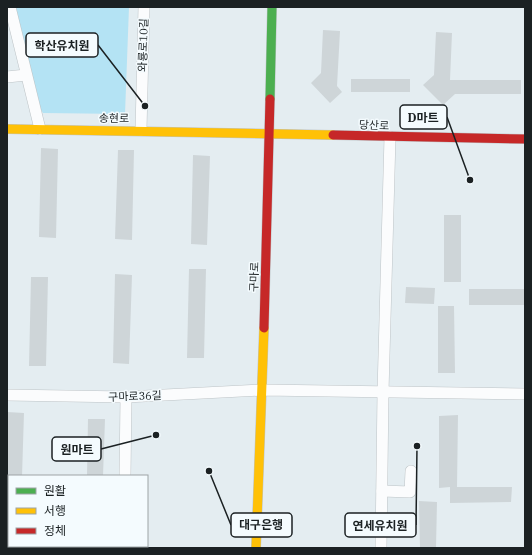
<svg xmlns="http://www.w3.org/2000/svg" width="532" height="555" font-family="'IBM Plex Serif','Noto Sans KR',serif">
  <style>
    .green { fill: #b4e3f4 }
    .building { fill: #ced5d8 }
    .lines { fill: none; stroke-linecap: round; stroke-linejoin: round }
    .street-casing { stroke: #bec4c7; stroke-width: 12 }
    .fast-casing { stroke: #bec4c7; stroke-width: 10 }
    .slow-casing { stroke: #bec4c7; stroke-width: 10 }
    .jam-casing { stroke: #bec4c7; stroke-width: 10 }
    .street { stroke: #fbfcfd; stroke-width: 11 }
    .fast { stroke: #4caf50; stroke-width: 9 }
    .slow { stroke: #ffc107; stroke-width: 9 }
    .jam { stroke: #c62828; stroke-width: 9 }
    .labels { text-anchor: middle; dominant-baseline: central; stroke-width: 3; stroke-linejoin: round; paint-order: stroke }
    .street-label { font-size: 11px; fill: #1b2123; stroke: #f4fbfe }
    .leader { fill: none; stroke: #1b2123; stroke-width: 1.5 }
    .callout-dot { fill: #1b2123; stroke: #f4fbfe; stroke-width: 1.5 }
    .callout { fill: #f4fbfe; stroke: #1b2123; stroke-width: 1.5 }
    .callout-label { font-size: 12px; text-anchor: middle; font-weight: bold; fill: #1b2123 }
  </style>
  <rect width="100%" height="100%" fill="#e4edf1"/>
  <polygon class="green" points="13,7 129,7 125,114 43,113 37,104"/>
  <g class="building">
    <polygon points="323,30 340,31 337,86 342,92 330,103 311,83 321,73"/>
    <polygon points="436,32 452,33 450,80 521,80 521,94 455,94 443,105 423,85 434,75"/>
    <rect x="351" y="79" width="59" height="13"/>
    <polygon points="41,148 58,149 56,238 39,237"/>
    <polygon points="118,150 134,150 132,240 115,239"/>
    <polygon points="193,155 210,156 207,245 191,244"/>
    <rect x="444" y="215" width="17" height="67"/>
    <polygon points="189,269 206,269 204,358 187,358"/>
    <polygon points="115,274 132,275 129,364 113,363"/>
    <polygon points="31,277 48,277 46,366 29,366"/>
    <polygon points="406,287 435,288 434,304 405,303"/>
    <rect x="469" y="289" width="56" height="16"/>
    <polygon points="438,306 454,306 455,373 438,373"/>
    <polygon points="7,412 24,413 22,476 7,476"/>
    <polygon points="458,415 457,487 512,487 511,502 450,503 450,487 439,488 439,416"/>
    <polygon points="88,419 105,419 103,476 87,476"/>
    <polygon points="419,501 437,502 436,548 420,548"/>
  </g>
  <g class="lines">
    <defs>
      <g id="street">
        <polyline points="10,7 40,129"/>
        <polyline points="7,77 26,75"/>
        <polyline points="141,130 144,7"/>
        <polyline points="7,395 126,397 263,390 525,394"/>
        <polyline points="125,476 126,397"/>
        <polyline points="382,491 410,492 411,471"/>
        <polyline points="135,548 135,546"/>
        <polyline points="381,548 383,392 390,137"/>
      </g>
      <polyline id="fast" points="270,99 272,7"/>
      <g id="slow">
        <polyline points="7,129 333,135"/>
        <polyline points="256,548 264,328"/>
      </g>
      <g id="jam">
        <polyline points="333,135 525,139"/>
        <polyline points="264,328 270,99"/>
      </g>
    </defs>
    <use href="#street" class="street-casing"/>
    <use href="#fast" class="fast-casing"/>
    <use href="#slow" class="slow-casing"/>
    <use href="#jam" class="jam-casing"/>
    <use href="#street" class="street"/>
    <use href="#fast" class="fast"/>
    <use href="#slow" class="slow"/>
    <use href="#jam" class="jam"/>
  </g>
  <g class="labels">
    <g class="street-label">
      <text transform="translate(143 45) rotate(-88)">와룡로10길</text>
      <text transform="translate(114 118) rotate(1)">송현로</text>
      <text transform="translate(374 125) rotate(2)">당산로</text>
      <text transform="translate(254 277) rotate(-88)">구마로</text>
      <text transform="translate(135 396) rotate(-2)">구마로36길</text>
    </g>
  </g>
  <path class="leader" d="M145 106L98 45M470 180L447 117M156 435L101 449M209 471L231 525M417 446L416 525"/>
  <g class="callout-dot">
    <circle cx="145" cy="106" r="4"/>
    <circle cx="470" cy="180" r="4"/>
    <circle cx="156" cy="435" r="4"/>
    <circle cx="209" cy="471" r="4"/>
    <circle cx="417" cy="446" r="4"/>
  </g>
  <g class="callout">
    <rect x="26" y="33" width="72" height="24" rx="4"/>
    <rect x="400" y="105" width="47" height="24" rx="4"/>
    <rect x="52" y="437" width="49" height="24" rx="4"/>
    <rect x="231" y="513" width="61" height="24" rx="4"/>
    <rect x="345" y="513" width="71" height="24" rx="4"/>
  </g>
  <g class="callout-label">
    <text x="62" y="50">학산유치원</text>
    <text x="423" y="122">D마트</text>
    <text x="77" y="454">원마트</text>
    <text x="261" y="529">대구은행</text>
    <text x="380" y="530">연세유치원</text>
  </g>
  <rect width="532" height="555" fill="none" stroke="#1b2123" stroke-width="16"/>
  <rect x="8" y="475" width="140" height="72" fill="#f4fbfe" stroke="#9da4a6"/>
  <rect x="16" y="488" width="20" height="6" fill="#4caf50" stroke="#9da4a6"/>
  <text x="44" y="495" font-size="12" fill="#1b2123">원활</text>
  <rect x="16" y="508" width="20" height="6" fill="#ffc107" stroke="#9da4a6"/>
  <text x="44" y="515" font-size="12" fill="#1b2123">서행</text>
  <rect x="16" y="528" width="20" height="6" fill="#c62828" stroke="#9da4a6"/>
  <text x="44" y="535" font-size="12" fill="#1b2123">정체</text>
</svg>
